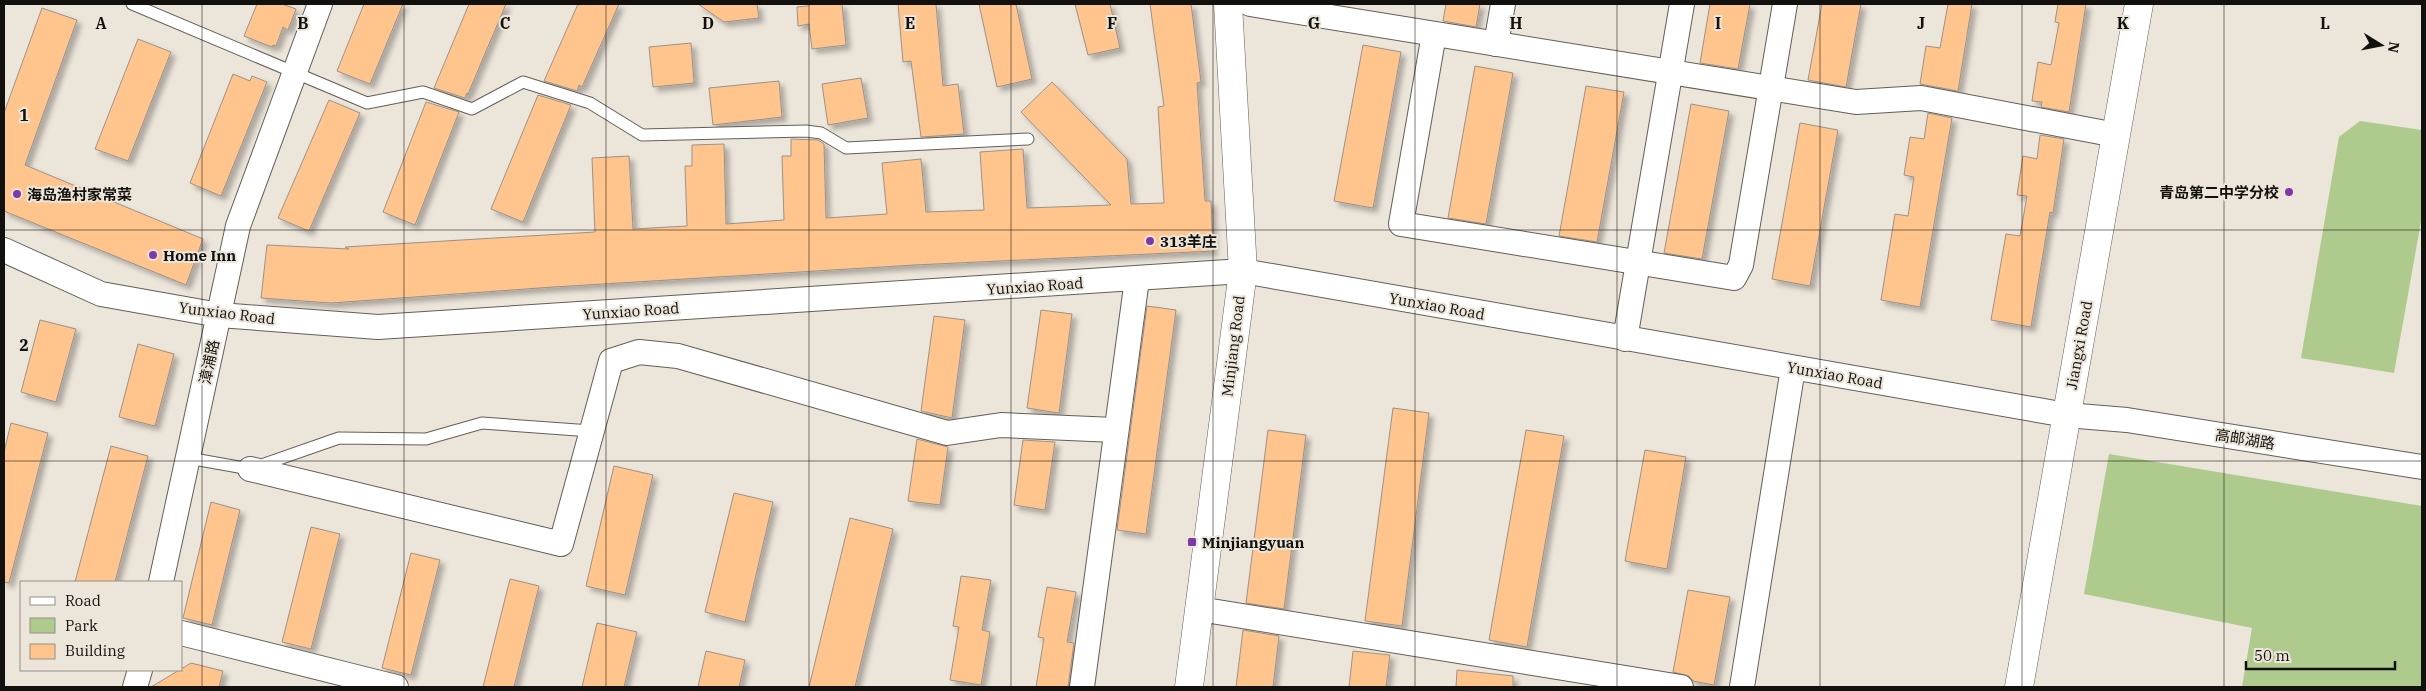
<svg xmlns="http://www.w3.org/2000/svg" width="2426" height="691" font-family="'IBM Plex Serif','Noto Sans SC',serif">
  <style>
    .green { fill: #aeca8d }
    .building { fill: #ffc58c; stroke: #9b928a; filter: url(#shadow) }
    .lines { fill: none; stroke-linecap: round; stroke-linejoin: round }
    .lane-casing { stroke: #645f56; stroke-width: 13 }
    .street-casing { stroke: #645f56; stroke-width: 26 }
    .secondary-casing { stroke: #645f56; stroke-width: 29 }
    .lane { stroke: #fff; stroke-width: 11 }
    .street { stroke: #fff; stroke-width: 24 }
    .secondary { stroke: #fff; stroke-width: 28 }
    .grid { fill: none; stroke: #13110d; stroke-width: 1; stroke-opacity: 0.55 }
    .poi-dot { fill: #7d38ac; stroke: #ece5da; stroke-width: 2 }
    .labels { text-anchor: middle; dominant-baseline: central; stroke-width: 4; stroke-linejoin: round; paint-order: stroke }
    .poi-label { font-size: 15px; font-weight: bold; fill: #13110d; stroke: #ece5da; text-anchor: start }
    .street-label { font-size: 15px; fill: #13110d; stroke: #ece5da }
    .grid-label { font-size: 16px; text-anchor: middle; font-weight: bold; fill: #13110d; stroke: #ece5da; stroke-width: 4; stroke-linejoin: round; paint-order: stroke }
  </style>
  <defs>
    <filter id="shadow"><feDropShadow dx="4.5" dy="4.5" stdDeviation="2.5" flood-color="#0004"/></filter>
  </defs>
  <rect width="100%" height="100%" fill="#ece5da"/>
  <g class="green">
    <polygon points="2360,121 2422,130 2422,216 2394,373 2301,358 2339,137"/>
    <polygon points="2109,454 2422,506 2422,687 2242,687 2252,628 2084,594"/>
  </g>
  <g class="building">
    <polygon points="257,4 282,4 296,9 288,30 283,27 276,46 273,45 272,47 244,36"/>
    <polygon points="364,4 403,4 370,84 337,71"/>
    <polygon points="469,4 506,4 468,94 467,93 465,98 434,88"/>
    <polygon points="578,4 619,4 582,87 579,85 577,91 544,81"/>
    <polygon points="698,4 757,4 759,18 724,22"/>
    <polygon points="808,4 842,4 846,45 812,49 809,24 798,26 797,7 808,6"/>
    <polygon points="898,4 936,4 943,86 958,84 964,134 921,137 911,61 903,62"/>
    <polygon points="979,4 1016,4 1032,79 997,87"/>
    <polygon points="1075,4 1110,4 1120,48 1088,55"/>
    <polygon points="1150,4 1191,4 1201,82 1197,83 1205,201 1211,201 1213,251 914,265 553,287 331,303 261,298 267,245 349,249 345,247 595,232 592,158 629,156 633,229 687,226 685,166 692,166 692,145 724,144 726,224 784,220 782,156 791,156 791,139 818,140 824,144 826,218 887,214 882,163 921,159 926,212 984,210 980,152 1023,149 1027,208 1111,205 1021,112 1052,82 1127,159 1131,204 1164,203 1158,107 1164,106"/>
    <polygon points="1446,4 1480,4 1476,27 1443,21"/>
    <polygon points="1710,4 1750,4 1738,69 1700,63"/>
    <polygon points="1822,4 1861,4 1846,87 1808,80"/>
    <polygon points="1948,4 1972,4 1958,91 1920,84 1926,46 1940,48"/>
    <polygon points="2058,4 2086,4 2069,112 2041,107 2042,102 2032,101 2038,62 2051,65 2059,23 2055,22"/>
    <polygon points="42,8 77,20 25,165 203,239 186,285 4,211 4,113"/>
    <polygon points="138,39 171,52 128,161 95,149"/>
    <polygon points="691,43 694,83 653,87 649,47"/>
    <polygon points="1363,45 1401,52 1373,208 1334,201"/>
    <polygon points="1475,66 1513,73 1486,224 1448,218"/>
    <polygon points="233,74 250,81 252,76 267,82 221,196 190,183"/>
    <polygon points="861,78 868,118 828,125 822,84"/>
    <polygon points="779,81 782,117 713,125 709,88"/>
    <polygon points="1586,86 1624,92 1597,242 1559,236"/>
    <polygon points="538,95 571,105 523,222 491,209"/>
    <polygon points="329,100 360,113 309,231 278,218"/>
    <polygon points="426,102 459,112 415,225 383,212"/>
    <polygon points="1691,104 1729,111 1702,259 1664,253"/>
    <polygon points="1928,113 1952,118 1920,307 1881,300 1895,214 1908,216 1914,177 1904,175 1910,137 1924,139"/>
    <polygon points="1800,123 1838,130 1810,286 1772,279"/>
    <polygon points="2040,135 2064,139 2053,213 2050,212 2031,327 1991,320 2006,234 2020,236 2027,196 2017,195 2023,156 2037,159"/>
    <polygon points="1147,306 1176,310 1146,534 1117,530"/>
    <polygon points="1041,310 1072,314 1059,413 1027,408"/>
    <polygon points="934,316 965,320 952,418 921,411"/>
    <polygon points="40,320 76,329 56,402 21,392"/>
    <polygon points="138,344 174,354 155,426 119,417"/>
    <polygon points="1393,408 1429,413 1402,626 1365,621"/>
    <polygon points="11,423 48,433 9,583 4,582 4,452"/>
    <polygon points="1268,430 1306,435 1284,609 1246,603"/>
    <polygon points="1526,430 1564,436 1527,647 1489,640"/>
    <polygon points="917,439 948,447 940,505 908,501"/>
    <polygon points="1023,440 1055,442 1045,510 1014,505"/>
    <polygon points="111,446 148,456 115,582 75,582"/>
    <polygon points="1645,450 1686,457 1667,569 1625,561"/>
    <polygon points="614,466 653,475 625,595 586,586"/>
    <polygon points="734,493 773,502 745,622 705,612"/>
    <polygon points="211,502 240,510 212,625 183,618"/>
    <polygon points="850,518 893,529 855,687 809,687"/>
    <polygon points="311,527 340,534 311,649 282,642"/>
    <polygon points="411,553 440,560 411,675 382,668"/>
    <polygon points="961,576 991,580 982,630 990,632 981,685 950,680 959,627 953,626"/>
    <polygon points="510,579 539,586 514,687 483,687"/>
    <polygon points="1047,587 1076,592 1067,642 1074,643 1068,687 1036,687 1044,638 1038,637"/>
    <polygon points="1688,590 1730,597 1714,685 1693,681 1689,676 1673,672"/>
    <polygon points="597,623 637,632 624,687 582,687"/>
    <polygon points="1243,630 1279,636 1273,687 1236,687"/>
    <polygon points="706,651 745,660 739,687 698,687"/>
    <polygon points="1353,651 1390,655 1386,687 1349,687"/>
    <polygon points="191,663 223,671 219,687 151,687"/>
    <polygon points="1457,670 1513,676 1513,687 1456,687"/>
  </g>
  <g class="lines">
    <defs>
      <g id="lane">
        <polyline points="132,4 367,103 423,92 472,109 523,82 590,103 642,135 806,131 821,133 846,148 1028,139"/>
        <polyline points="188,458 250,469 339,438 426,439 482,423 591,431"/>
      </g>
      <g id="street">
        <polyline points="1250,4 1856,102 1921,98 2116,135"/>
        <polyline points="1434,34 1401,224 1734,278 1741,265 1785,4"/>
        <polyline points="1496,44 1503,4"/>
        <polyline points="4,250 101,294 219,315 378,327 1243,271 2066,415 2127,420 2422,467"/>
        <polyline points="1625,339 1682,4"/>
        <polyline points="250,469 561,544 611,361 639,352 678,356 947,433 1001,425 1115,430"/>
        <polyline points="161,582 238,226 320,4"/>
        <polyline points="1199,609 1681,687"/>
        <polyline points="181,633 396,687"/>
        <polyline points="135,687 140,670"/>
        <polyline points="1082,687 1137,279"/>
        <polyline points="1742,687 1793,368"/>
      </g>
      <g id="secondary">
        <polyline points="1189,687 1243,271 1228,4"/>
        <polyline points="2019,687 2139,4"/>
      </g>
    </defs>
    <use href="#lane" class="lane-casing"/>
    <use href="#street" class="street-casing"/>
    <use href="#secondary" class="secondary-casing"/>
    <use href="#lane" class="lane"/>
    <use href="#street" class="street"/>
    <use href="#secondary" class="secondary"/>
  </g>
  <path class="grid" d="M202,4V687M404,4V687M606,4V687M809,4V687M1011,4V687M1213,4V687M1415,4V687M1617,4V687M1820,4V687M2022,4V687M2224,4V687M4,230H2422M4,461H2422"/>
  <g class="poi-dot">
    <circle cx="2289" cy="192" r="5"/>
    <circle cx="17" cy="194" r="5"/>
    <circle cx="1150" cy="241" r="5"/>
    <circle cx="153" cy="255" r="5"/>
    <rect x="1187" y="537" width="10" height="10" rx="2.5"/>
  </g>
  <g class="labels">
    <g class="poi-label">
      <text x="2279" y="192" text-anchor="end">青岛第二中学分校</text>
      <text x="27" y="194">海岛渔村家常菜</text>
      <text x="1160" y="241">313羊庄</text>
      <text x="163" y="255">Home Inn</text>
      <text x="1202" y="542">Minjiangyuan</text>
    </g>
    <g class="street-label">
      <text transform="translate(1035 286) rotate(-4)">Yunxiao Road</text>
      <text transform="translate(1437 306) rotate(10)">Yunxiao Road</text>
      <text transform="translate(631 311) rotate(-4)">Yunxiao Road</text>
      <text transform="translate(227 313) rotate(7)">Yunxiao Road</text>
      <text transform="translate(2079 345) rotate(-80)">Jiangxi Road</text>
      <text transform="translate(1233 346) rotate(-83)">Minjiang Road</text>
      <text transform="translate(209 362) rotate(-78)">漳浦路</text>
      <text transform="translate(1835 375) rotate(10)">Yunxiao Road</text>
      <text transform="translate(2245 439) rotate(9)">高邮湖路</text>
    </g>
  </g>
  <g class="grid-label">
    <text x="101" y="29">A</text>
    <text x="303" y="29">B</text>
    <text x="505" y="29">C</text>
    <text x="708" y="29">D</text>
    <text x="910" y="29">E</text>
    <text x="1112" y="29">F</text>
    <text x="1314" y="29">G</text>
    <text x="1516" y="29">H</text>
    <text x="1718" y="29">I</text>
    <text x="1921" y="29">J</text>
    <text x="2123" y="29">K</text>
    <text x="2325" y="29">L</text>
    <text x="24" y="121">1</text>
    <text x="24" y="351">2</text>
  </g>
  <rect width="2426" height="691" fill="none" stroke="#13110d" stroke-width="10"/>
  <rect x="20" y="581" width="162" height="90" fill="#ece5da" stroke="#959088"/>
  <rect x="30" y="597" width="25" height="8" fill="#ffffff" stroke="#959088"/>
  <text x="65" y="606" font-size="15" fill="#13110d">Road</text>
  <rect x="30" y="618" width="25" height="15" fill="#aeca8d" stroke="#959088"/>
  <text x="65" y="631" font-size="15" fill="#13110d">Park</text>
  <rect x="30" y="644" width="25" height="15" fill="#ffc58c" stroke="#959088"/>
  <text x="65" y="656" font-size="15" fill="#13110d">Building</text>
  <g transform="translate(2381 45) rotate(100)" stroke="#ece5da" stroke-width="4" paint-order="stroke">
  <path d="M0-4L9 19L0 12L-9 19Z" fill="#13110d"/>
  <text y="-8" font-size="14" font-weight="bold" text-anchor="middle" fill="#13110d">N</text>
  </g>
  <path d="M2246 661v8h149v-8" fill="none" stroke="#13110d" stroke-width="2.5"/>
  <text x="2254" y="661" font-size="15" fill="#13110d" stroke="#ece5da" stroke-width="4" paint-order="stroke">50 m</text>
</svg>
